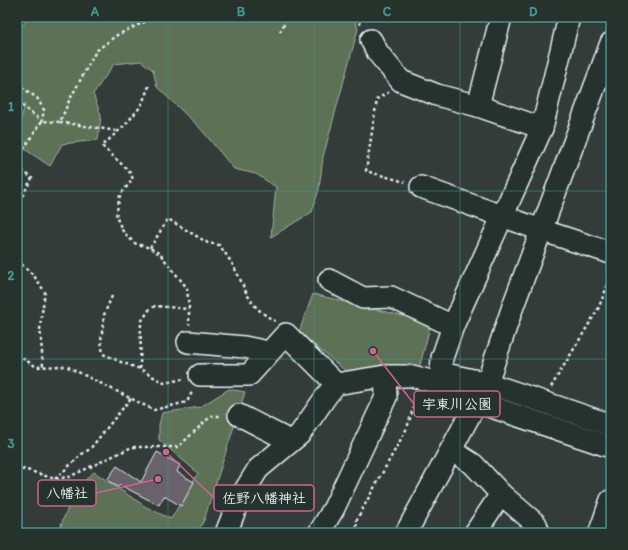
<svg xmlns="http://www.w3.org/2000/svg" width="628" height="550" font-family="Itim,'Klee One',sans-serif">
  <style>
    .green { fill: #5c7154; stroke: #a2b1a6 }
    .building { fill: #69626b; stroke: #e8f1f8 }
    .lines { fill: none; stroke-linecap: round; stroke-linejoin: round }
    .minor-casing { stroke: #e8f1f8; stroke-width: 24 }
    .major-casing { stroke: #e8f1f8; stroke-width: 25 }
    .path { stroke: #e8f1f8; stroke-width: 2.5; stroke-dasharray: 3 3; stroke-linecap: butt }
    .minor { stroke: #26332d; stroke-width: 21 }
    .major { stroke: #26332d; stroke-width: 22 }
    .grid { fill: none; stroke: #459590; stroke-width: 1; stroke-opacity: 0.55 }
    .leader { fill: none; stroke: #cf6492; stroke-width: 1.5 }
    .callout-dot { fill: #cf6492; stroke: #26332d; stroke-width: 1.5 }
    .callout { fill: #26332d; stroke: #cf6492; stroke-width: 1.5 }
    .callout-label { font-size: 14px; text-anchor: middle; font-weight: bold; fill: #e8f1f8 }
    .neatline { fill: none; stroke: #459590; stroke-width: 1.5 }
    .grid-label { font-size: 13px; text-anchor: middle; font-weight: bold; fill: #459590 }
  </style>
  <rect width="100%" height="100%" fill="#333c39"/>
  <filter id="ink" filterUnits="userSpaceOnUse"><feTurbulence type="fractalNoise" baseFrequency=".025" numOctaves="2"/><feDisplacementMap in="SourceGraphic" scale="8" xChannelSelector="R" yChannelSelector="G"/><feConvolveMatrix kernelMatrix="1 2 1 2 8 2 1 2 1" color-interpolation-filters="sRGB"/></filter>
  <g filter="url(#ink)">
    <g class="green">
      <polygon points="28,17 354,17 358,29 323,157 319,189 312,212 271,237 276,187 256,174 234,169 200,128 157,87 153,70 141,61 114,64 93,94 101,115 98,140 62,144 50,166 17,144 17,135 25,104 17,102 17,35"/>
      <polygon points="313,294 431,323 419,369 348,373 299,332"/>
      <polygon points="229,389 245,392 204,520 197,533 63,533 61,525 76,488 94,472 146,507 171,519 198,473 159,440 159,425 162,413 200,407"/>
    </g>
    <polygon class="building" points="157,452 180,465 177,472 194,482 181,506 164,496 159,505 120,485 118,487 107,480 117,466 141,482"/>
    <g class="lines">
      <defs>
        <g id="minor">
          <polyline points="371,40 378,53 401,81 437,95 478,106 542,128"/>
          <polyline points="478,106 501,17"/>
          <polyline points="421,187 541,230 611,253"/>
          <polyline points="329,280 363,298 391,297 453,326"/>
          <polyline points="188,342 244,347 268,352"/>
          <polyline points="441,373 487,383 611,425"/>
          <polyline points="200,375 249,375 286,334 336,384"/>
          <polyline points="438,383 441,373 442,358 453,326 542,128 569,17"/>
          <polyline points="239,415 290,441"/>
          <polyline points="451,450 473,464 501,494 536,524 539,533"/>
          <polyline points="226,533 239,500 258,469 300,434 327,395 336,384 385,376 412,376 438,383 477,402 611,447"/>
          <polyline points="319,533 334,508 386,397 385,376"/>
          <polyline points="406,533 487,383 513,306 611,43"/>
          <polyline points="475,533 501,494"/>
        </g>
        <polyline id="major" points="600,533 611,501"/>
      </defs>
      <use href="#minor" class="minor-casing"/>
      <use href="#major" class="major-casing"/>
      <g class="path">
        <polyline points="356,17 362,27"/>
        <polyline points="280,32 288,17"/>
        <polyline points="17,84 37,98 44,110 42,121 17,102"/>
        <polyline points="149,86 141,106 126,124 102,146 129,171 133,179 120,195 116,216 122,230 134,243 150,248 160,254 187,288 189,309 189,325"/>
        <polyline points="389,92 377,99 366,171 405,182"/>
        <polyline points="60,122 117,131"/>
        <polyline points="17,159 42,121 60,122 69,101 96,51 117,35 155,17"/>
        <polyline points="17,167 32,178 17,206"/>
        <path d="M150,248L168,219L208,243L219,245C225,253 231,261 235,269C248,294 248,306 275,321"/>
        <polyline points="17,260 34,276 45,292 40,326 43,366"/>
        <polyline points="112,296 104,315 101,341 103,354 121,362 140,369 164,383 184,379"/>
        <polyline points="17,355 37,367 66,366 154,410 187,402 193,390"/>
        <polyline points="140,369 141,322 149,310 155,306 189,309"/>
        <polyline points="551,387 598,309 611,277"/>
        <polyline points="17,474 24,469 55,479 69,477 132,447 178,447 211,416 222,416"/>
        <polyline points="55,479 82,454 90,449 131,398"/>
        <polyline points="356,533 357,519 407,428 417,396"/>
      </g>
      <use href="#minor" class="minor"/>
      <use href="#major" class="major"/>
    </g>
  </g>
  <path class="grid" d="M168,17V533M314,17V533M460,17V533M17,191H611M17,359H611"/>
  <path class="leader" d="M373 351L414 404M158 479L96 493M166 452L214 498"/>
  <g class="callout-dot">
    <circle cx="373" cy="351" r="4"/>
    <circle cx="158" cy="479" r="4"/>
    <circle cx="166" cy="452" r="4"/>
  </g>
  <g class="callout">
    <rect x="414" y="391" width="86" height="26" rx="4"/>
    <rect x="38" y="480" width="58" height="26" rx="4"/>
    <rect x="214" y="485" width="100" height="26" rx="4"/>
  </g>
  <g class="callout-label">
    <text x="457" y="409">宇東川公園</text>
    <text x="67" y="498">八幡社</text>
    <text x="264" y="503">佐野八幡神社</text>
  </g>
  <rect width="628" height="550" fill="none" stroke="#26332d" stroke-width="44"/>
  <rect x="22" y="22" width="584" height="506" class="neatline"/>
  <g class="grid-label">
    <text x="95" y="16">A</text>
    <text x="241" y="16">B</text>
    <text x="387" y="16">C</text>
    <text x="533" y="16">D</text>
    <text x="11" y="111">1</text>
    <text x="11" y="280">2</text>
    <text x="11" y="448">3</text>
  </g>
</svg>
